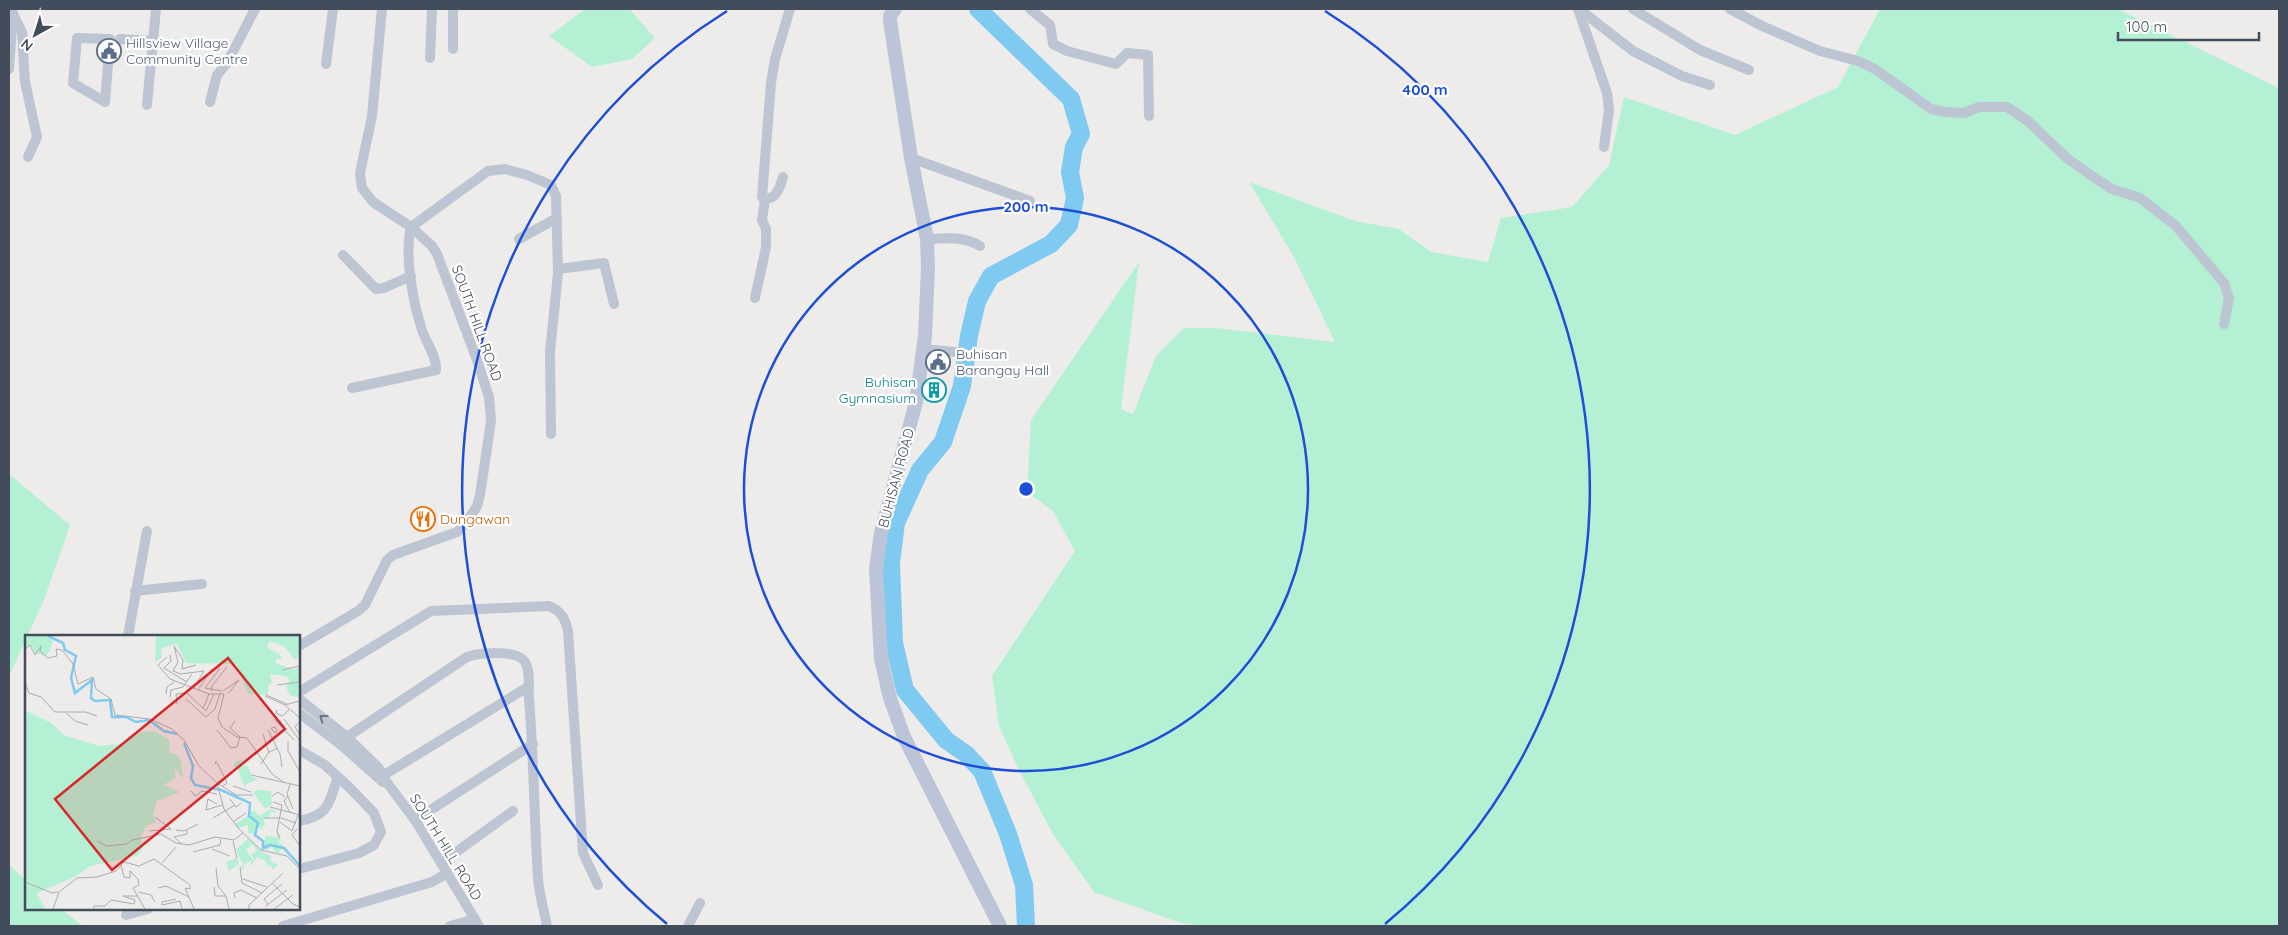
<svg xmlns="http://www.w3.org/2000/svg" width="2288" height="935" font-family="Quicksand,sans-serif">
  <style>
    .green { fill: #b4f1d4 }
    .lines { fill: none; stroke-linecap: round; stroke-linejoin: round }
    .river { stroke: #7ecaf1; stroke-width: 18 }
    .street { stroke: #bdc5d2; stroke-width: 10 }
    .secondary { stroke: #bcc5d7; stroke-width: 14 }
    .oneway { stroke: #6e7684 }
    .ring { fill: none; stroke: #1d4ed8; stroke-width: 2.5 }
    .labels { text-anchor: middle; dominant-baseline: central; stroke-width: 4.5; stroke-linejoin: round; paint-order: stroke }
    .service-label { font-size: 14px; fill: #4e5e75; stroke: #fff; text-anchor: start }
    .street-label { font-size: 14px; fill: #434c5a; stroke: #fff }
    .culture-label { font-size: 14px; fill: #0d838f; stroke: #fff; text-anchor: end }
    .food-label { font-size: 14px; fill: #c56008; stroke: #fff; text-anchor: start }
    .inset-river { fill: none; stroke: #7ecaf1; stroke-width: 2.5 }
    .inset-road { fill: none; stroke: #aaabb1; stroke-width: 1 }
    .view { fill: #d62828; fill-opacity: 0.15; stroke: #d62828; stroke-width: 2.5 }
    .inset-edge { fill: none; stroke: #434c5a; stroke-width: 2.5 }
    .centre { fill: #1d4ed8; stroke: #fff; stroke-width: 2.5 }
    .ring-label { font-size: 15px; text-anchor: middle; font-weight: bold; fill: #1d4ed8; stroke: #fff; stroke-width: 4.5; stroke-linejoin: round; paint-order: stroke }
  </style>
  <rect width="100%" height="100%" fill="#eeebeb"/>
  <g class="green">
    <polygon points="585,9 632,9 631,11 655,38 632,59 592,67 549,36"/>
    <polygon points="1880,9 2118,9 2279,88 2279,926 1206,926 1181,923 1094,892 1053,834 1019,770 999,726 992,676 1075,551 1053,511 1027,492 1031,420 1139,262 1121,409 1133,414 1156,356 1184,328 1216,328 1335,342 1294,257 1249,182 1355,221 1399,229 1431,252 1488,262 1501,218 1572,207 1609,165 1624,97 1735,135 1838,87"/>
    <polygon points="9,474 70,525 44,600 9,676"/>
    <polygon points="9,865 26,880 26,909 61,909 83,926 9,926"/>
  </g>
  <g class="lines">
    <polyline class="river" points="978,9 1071,99 1081,134 1074,147 1070,172 1075,198 1069,225 1051,244 991,276 977,301 969,336 962,386 943,442 920,470 896,523 891,563 894,643 905,690 946,740 966,754 982,771 1008,834 1024,885 1026,926"/>
    <g class="street">
      <polyline points="12,9 13,14 22,32 25,82 37,137 28,157"/>
      <polyline points="453,9 453,49"/>
      <polyline points="1030,9 1050,25 1053,44 1067,51 1116,64 1127,53 1148,55 1149,116"/>
      <polyline points="1578,9 1607,93 1609,110 1604,147"/>
      <polyline points="1579,9 1633,51 1682,76 1710,85"/>
      <polyline points="1633,9 1700,50 1749,70"/>
      <polyline points="1730,9 1762,26 1820,51 1858,61 1875,69 1931,109 1945,112 1964,113 1979,107 2007,107 2028,121 2068,159 2095,178 2112,189 2140,198 2176,226 2224,283 2229,298 2224,324"/>
      <polygon points="77,38 110,39 105,102 73,83"/>
      <polyline points="120,39 153,41"/>
      <polyline points="430,58 432,9"/>
      <polyline points="326,64 333,9"/>
      <polyline points="9,69 13,14 11,12"/>
      <polyline points="210,102 217,75 227,63 255,9"/>
      <polyline points="147,105 156,9"/>
      <polyline points="911,158 1030,201"/>
      <path d="M783,177C780,187 777,199 765,199L762,197L771,83L775,59L790,9"/>
      <polyline points="519,239 557,218"/>
      <path d="M927,239C947,238 962,236 980,246"/>
      <polyline points="343,255 376,289 384,288 411,276"/>
      <polyline points="558,269 604,263 614,304"/>
      <polyline points="755,298 766,247 766,229 762,220 765,199"/>
      <polyline points="924,349 965,353"/>
      <path d="M352,388L436,370C437,357 426,342 422,330C413,302 404,256 411,227L488,171L505,169L527,175L551,185L556,196L558,273L550,352L551,434"/>
      <polyline points="135,591 202,584"/>
      <polyline points="128,636 147,531"/>
      <polyline points="299,646 358,611 365,605 387,560 393,555 457,532 466,523 477,506 480,495 489,435 491,420 489,397 477,360 437,254 432,246 411,227 373,202 362,188 361,181 360,173 372,116 382,9"/>
      <path d="M299,692L431,611L549,606C561,611 565,618 568,631L583,853L598,885"/>
      <polyline points="299,699 347,737 378,767 388,784 415,820 479,926"/>
      <polyline points="299,713 340,744 383,782"/>
      <path d="M340,744L347,737L467,657C479,653 517,649 525,662C531,672 528,688 529,699C534,759 534,818 538,878C539,894 544,910 547,926"/>
      <polyline points="299,750 325,765 348,786 374,813 381,832 374,845 359,853 299,869"/>
      <polyline points="379,778 528,687"/>
      <polyline points="415,820 533,744"/>
      <path d="M299,821C330,815 328,804 338,777"/>
      <polyline points="441,863 513,811"/>
      <polyline points="126,915 148,909"/>
      <polyline points="283,926 432,882 447,873"/>
      <polyline points="450,926 475,919"/>
      <polyline points="688,926 700,903"/>
    </g>
    <polyline class="secondary" points="895,9 890,16 890,21 911,158 927,239 928,267 925,336 916,402 881,533 876,569 881,659 890,698 904,737 1000,926"/>
  </g>
  <defs><path id="oneway-chevron" d="M-2-3.5L2.5 0L-2 3.5" fill="none" stroke-width="1.6" stroke-linecap="round" stroke-linejoin="round" transform="scale(1.25)"/></defs>
  <use class="oneway" href="#oneway-chevron" transform="translate(323 718) rotate(-142)"/>
  <g class="ring">
    <circle cx="1026" cy="489" r="282"/>
    <path d="M667 924A564 564 0 0 1 727 11M1325 11A564 564 0 0 1 1385 924"/>
  </g>
  <defs>
    <symbol id="civic-ring" viewBox="-11 -11 22 22"><circle r="9.5" fill="#fff" stroke="#5c6f8a" stroke-width="1.5"/><path d="M-.6-6.5H3V-4.5H.6V-3L4-1V1h2V6H-6V1h2V-1L-.6-3ZM-1.2 2.5V6h2.4V2.5Z" fill="#5c6f8a"/></symbol>
    <symbol id="building-ring" viewBox="-11 -11 22 22"><circle r="9.5" fill="#fff" stroke="#0f9aa8" stroke-width="1.5"/><path d="M-4-6H4V6H1V3H-1V6H-4ZM-2.5-4.3h1.7v1.8h-1.7ZM.8-4.3h1.7v1.8H.8ZM-2.5-1h1.7V.8h-1.7ZM.8-1h1.7V.8H.8Z" fill="#0f9aa8"/></symbol>
    <symbol id="restaurant-ring" viewBox="-11 -11 22 22"><circle r="9.5" fill="#fff" stroke="#e8710a" stroke-width="1.5"/><path d="M-5-6h1v4h1v-4h1v4h1v-4h1v5L-1.5 .5V6h-2V.5L-5-1ZM5-6V6H3V1.5H1.5Q1.5-4 5-6Z" fill="#e8710a"/></symbol>
  </defs>
  <g fill-rule="evenodd">
    <use href="#civic-ring" x="95" y="37" width="28" height="28"/>
    <use href="#civic-ring" x="924" y="348" width="28" height="28"/>
    <use href="#building-ring" x="920" y="376" width="28" height="28"/>
    <use href="#restaurant-ring" x="409" y="505" width="28" height="28"/>
  </g>
  <g class="labels">
    <g class="service-label">
      <text x="126" y="43">Hillsview Village<tspan x="126" dy="16">Community Centre</tspan></text>
      <text x="956" y="354">Buhisan<tspan x="956" dy="16">Barangay Hall</tspan></text>
    </g>
    <g class="street-label">
      <text transform="translate(477 323) rotate(70)">SOUTH HILL ROAD</text>
      <text transform="translate(896 478) rotate(-75)">BUHISAN ROAD</text>
      <text transform="translate(446 847) rotate(58)">SOUTH HILL ROAD</text>
    </g>
    <g class="culture-label">
      <text x="916" y="382">Buhisan<tspan x="916" dy="16">Gymnasium</tspan></text>
    </g>
    <g class="food-label">
      <text x="440" y="519">Dungawan</text>
    </g>
  </g>
  <g transform="translate(25 635)">
    <rect width="275" height="275" fill="#eeebeb"/>
    <path d="M0,1H21L28,6L25,15L21,21L10,18L6,10L0,11ZM131,1H275V20L270,25L260,12L245,6L242,12L255,20L257,25L251,24V28L269,35L275,31V63L265,60L261,52L265,45L261,41L245,39L247,49L243,50V60L223,59L211,29L161,28L152,9L136,13L137,22L130,27ZM0,75L26,88L39,100L74,111L96,109L114,97L129,96L144,104L145,118L152,120L156,126L158,144L149,132L151,142L139,150L155,157L132,166L128,180L131,187L121,191L116,201L118,213L112,221L65,231L50,242L12,258L20,274H0ZM217,125L216,130L223,131L227,142L233,144L221,149L220,154L212,132H208L211,126ZM233,155L246,156L247,169L240,174L228,157ZM246,174L251,176L250,179L246,176L244,182L239,183L240,191H235L239,195L233,192L231,199L223,198V190L212,193L210,189L222,182L224,177L230,176L234,181ZM250,194L256,205L253,206L254,210L259,207L257,212L263,220L256,213L254,218L250,217L247,211L242,215L237,214L241,200L253,203ZM223,203L237,217L246,221L245,226L253,230L248,235L245,230L242,232L241,226L232,222L230,226L226,220L232,215L227,210L221,214L229,227L224,232L227,225L220,229L218,235L214,229L204,236L201,227L212,223L214,230L219,231L211,215Z" fill="#b4f1d4"/>
    <path class="inset-river" d="M23,1L38,8L40,15L51,21L46,43L50,58L67,45L66,63L70,66L85,65L87,82H101L111,87L124,85L139,96L152,99M159,108L168,131L166,143L170,150L196,155L225,168L224,181L233,188L230,200L238,206V213L245,210L259,213L275,231"/>
    <path class="inset-road" d="M149,11L153,27L148,36L156,39L179,36L168,54M149,11L158,25L157,34L171,30M0,14L5,10L10,20L16,11L15,16L23,23L32,21L31,14L37,15L48,29L53,49L68,42L71,54L86,64L90,80L125,84L147,94L159,105L174,131L192,148L211,160H228M145,20L146,26L139,33L162,47M142,22L133,30L145,44L184,59M195,33L180,53L197,56M257,35L275,31M0,47L4,58L16,62L30,77H61L72,81M252,50L275,47M173,55L187,34M187,56L186,52L202,32M198,56L214,45M141,59L142,52L149,47M183,59H199L193,83L197,92L212,102L222,103L247,139L260,148M203,59L214,45M241,60L262,69M240,61L260,70L275,66M145,63L146,55L158,52L167,39M161,64L181,82L190,74L195,58M152,69L151,59L162,58L181,76L189,59M260,70L275,83M178,74L184,59M252,75L251,78L257,81L264,75M41,78L50,86L63,90M249,84L269,105M259,84L275,106M275,86L270,92L275,100M250,92L252,96L250,98L246,93ZM192,95L206,113L212,112L215,102L205,93L210,86M243,95L255,119L257,132M238,99L244,118M263,106V116L275,137M190,129L191,126L200,143L202,148L198,151M236,129L244,117L253,113M226,140L275,151M192,148L199,174L214,194L236,215L262,221L275,234M265,149L262,159L268,174M208,151L226,157M166,156L170,161L177,156L192,159M247,161L253,157L260,162M263,161L259,166L265,178M205,164L211,172L216,168M248,167L257,170L252,196L255,203M192,169L183,164L181,175L197,170M245,172L275,180M188,183L210,170M239,183H256L271,188M208,187L221,178M255,187L267,196L273,180M272,194L267,200L275,211M151,195L159,196L173,189M124,196L146,194L130,182M72,206L82,211L102,209L107,205L136,199L151,208L164,210L190,202L209,205L218,198M208,206L212,223M157,209L149,202L162,199V195M187,214L205,221M168,217L195,210L196,204M137,228L151,212M96,230L99,242L105,243V236L113,244L114,250L108,253L120,274M215,232L217,248L237,258M191,233L193,251L201,261L204,274M218,244L242,252M0,247L27,258L33,257M248,249L268,269L275,272M189,252L190,261H201M133,253L141,251L164,262M113,257L126,260L130,267M210,263L209,258L216,255L232,263M151,264L137,267V270L155,266L157,274M243,269L239,264L257,249M241,271L262,255M28,274L34,257L52,243L72,242L91,236L99,227L114,231L129,224L165,250V254L160,253L169,274M69,274V271H80L86,265L109,269L110,265L98,261H113M224,274V270L258,238M249,274L268,260"/>
    <path class="view" d="M203,23L260,94L87,235L30,164Z"/>
    <rect width="275" height="275" class="inset-edge"/>
  </g>
  <circle cx="1026" cy="489" r="8" class="centre"/>
  <g class="ring-label">
    <text x="1425" y="95">400 m</text>
    <text x="1026" y="212">200 m</text>
  </g>
  <rect width="2288" height="935" fill="none" stroke="#434c5a" stroke-width="20"/>
  <g transform="translate(35 35) rotate(219)" stroke="#ffffff" stroke-width="4" paint-order="stroke">
  <path d="M0-4L9 19L0 12L-9 19Z" fill="#434c5a"/>
  <text y="-8" font-size="14" font-weight="bold" text-anchor="middle" fill="#434c5a">N</text>
  </g>
  <path d="M2118 32v8h141v-8" fill="none" stroke="#434c5a" stroke-width="2.5"/>
  <text x="2126" y="32" font-size="15" fill="#434c5a" stroke="#ffffff" stroke-width="4" paint-order="stroke">100 m</text>
</svg>
